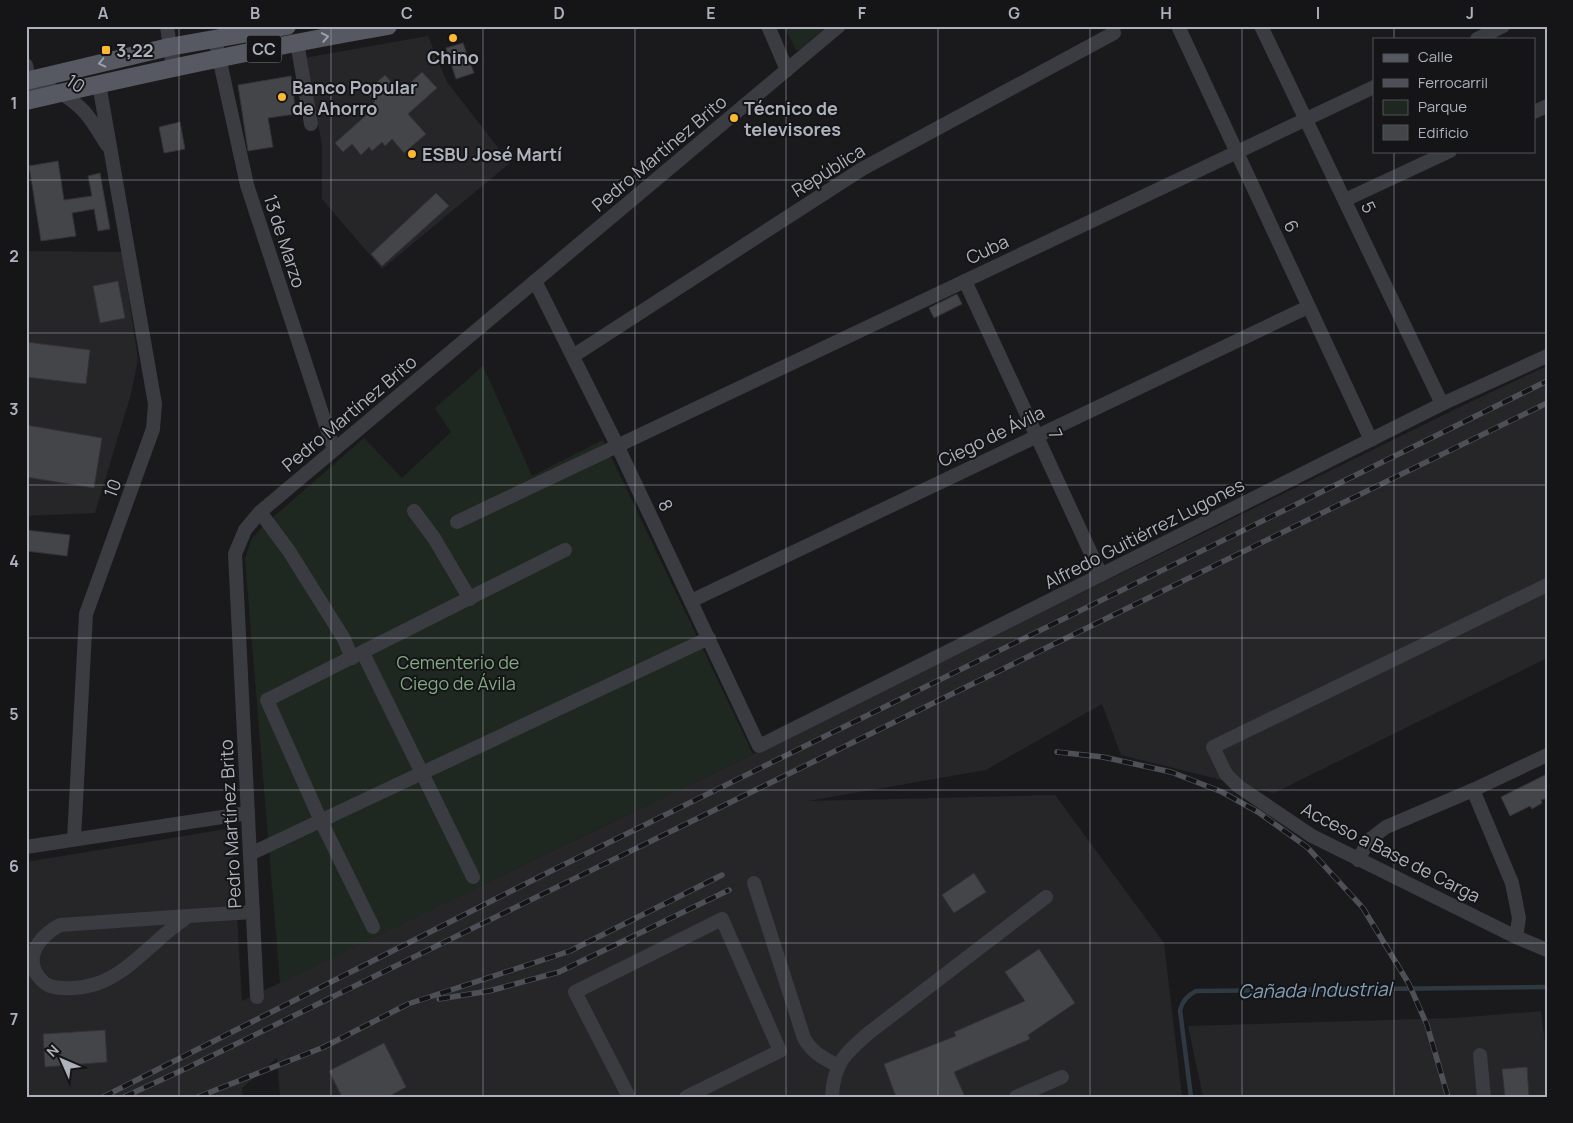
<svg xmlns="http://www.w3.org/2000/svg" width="1573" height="1123" font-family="Manrope,sans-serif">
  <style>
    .built { fill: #262629 }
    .green { fill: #1f2820 }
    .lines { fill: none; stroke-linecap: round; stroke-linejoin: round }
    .stream { stroke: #2e3942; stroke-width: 4.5 }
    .building { fill: #444549; stroke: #343438 }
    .minor { stroke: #3a3c42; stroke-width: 14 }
    .major { stroke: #565961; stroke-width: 18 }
    .rail-casing { stroke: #4d5057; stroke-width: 5.5 }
    .rail { stroke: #151517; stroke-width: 4; stroke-dasharray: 11; stroke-linecap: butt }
    .oneway { stroke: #9b9faa }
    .grid { fill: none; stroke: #acb1bc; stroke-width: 1; stroke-opacity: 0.55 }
    .poi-dot { fill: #fcb932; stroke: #151517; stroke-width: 2 }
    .labels { text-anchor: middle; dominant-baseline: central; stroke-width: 4; stroke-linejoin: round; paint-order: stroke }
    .shield { fill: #151517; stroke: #7f828a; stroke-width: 1 }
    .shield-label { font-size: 16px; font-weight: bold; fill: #acb1bc }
    .poi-label { font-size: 18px; font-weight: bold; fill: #acb1bc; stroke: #151517; text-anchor: start }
    .street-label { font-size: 18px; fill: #acb1bc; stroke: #151517 }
    .park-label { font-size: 18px; fill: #82a884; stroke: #151517 }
    .water-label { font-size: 19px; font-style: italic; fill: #819fb9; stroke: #151517 }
    .neatline { fill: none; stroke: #acb1bc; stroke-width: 2 }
    .grid-label { font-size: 16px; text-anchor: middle; font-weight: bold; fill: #acb1bc }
  </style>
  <rect width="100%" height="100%" fill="#1a1a1c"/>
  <g class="built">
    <polygon points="428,36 447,82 510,163 382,269 322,199 322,144 304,58"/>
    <polygon points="26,251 122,252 138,359 131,394 95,513 26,516"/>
    <polygon points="1547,366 1547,658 1274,793 1121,755 1102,704 986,770 808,801 1055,795 1164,943 1182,1097 280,1097 277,1058 242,1088 243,1097 26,1097 26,862 232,828 242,1001 753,754 1464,405"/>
    <polygon points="1541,1011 1547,1060 1547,1097 1203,1097 1188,1026 1455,1018"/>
  </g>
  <g class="green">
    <polygon points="784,26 827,26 800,49 796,50"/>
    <polygon points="483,366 532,476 603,440 753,754 280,983 245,559 251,540 263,526 364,438 402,478 451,432 435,408"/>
  </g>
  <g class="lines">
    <path class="stream" d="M1191,1097L1180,1010C1182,1002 1188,995 1196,991L1547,987"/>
  </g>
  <g class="building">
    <polygon points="463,43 474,73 456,79 446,48"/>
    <polygon points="422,72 437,88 408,114 426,134 404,153 392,139 385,146 382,142 372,151 369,147 361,155 352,144 343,152 335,143 373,109 370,106 375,101 366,92 385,75 400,92"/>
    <polygon points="291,76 296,114 268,118 273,147 248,151 238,85"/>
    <polygon points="180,122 185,149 164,153 159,127"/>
    <polygon points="58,161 64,200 92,196 88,176 100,173 110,229 98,231 94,209 72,213 76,236 41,241 29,166"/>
    <polygon points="436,193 449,206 382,266 371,254"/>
    <polygon points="118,281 125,318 100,323 93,286"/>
    <polygon points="957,294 962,304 934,318 929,308"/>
    <polygon points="26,342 90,350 86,384 26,377"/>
    <polygon points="26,425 102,438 94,488 26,477"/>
    <polygon points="26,530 70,535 67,556 26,551"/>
    <polygon points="1547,774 1547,798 1541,800 1542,803 1532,809 1530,806 1510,816 1501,797"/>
    <polygon points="974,873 986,892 954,913 942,895"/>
    <polygon points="1039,949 1075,1003 1028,1035 1030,1039 954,1072 965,1097 896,1097 884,1064 956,1036 954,1032 1025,1001 1005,972"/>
    <polygon points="105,1030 107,1062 45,1067 43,1034"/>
    <polygon points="384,1043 406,1087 388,1097 342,1097 329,1071"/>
    <polygon points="1527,1067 1529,1097 1505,1097 1502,1069"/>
  </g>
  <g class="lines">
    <g class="minor">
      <polyline points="167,26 173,68"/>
      <polyline points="768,26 787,70"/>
      <polyline points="1178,26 1371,440"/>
      <polyline points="1261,26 1442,404"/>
      <polyline points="215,39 247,185 334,450"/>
      <polyline points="1477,39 1503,26"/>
      <polyline points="297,42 311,124"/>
      <polyline points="26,65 31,89"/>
      <path d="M29,81C45,87 63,92 76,104C89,114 98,131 107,145"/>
      <polyline points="1534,112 1547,106"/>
      <polyline points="1345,200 1450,151"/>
      <polyline points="535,281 617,445 759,746 1442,404 1547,356"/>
      <polyline points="965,281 1101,575"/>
      <polyline points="573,356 862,169 1114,33"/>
      <polyline points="414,511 434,538 470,599"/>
      <polyline points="260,512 289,551 344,639 352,658"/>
      <polyline points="457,522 1374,87"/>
      <polyline points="1547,585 1213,747 1226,774 1238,786 1312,836 1516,937 1547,950"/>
      <polyline points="691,601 1308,307"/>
      <polyline points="363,653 473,877"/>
      <polyline points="1473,790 1512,883 1519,918 1516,937"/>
      <polyline points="74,839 86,614 153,429 155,404 99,84"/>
      <polyline points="26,847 248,813"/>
      <polyline points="250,854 709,638"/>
      <polyline points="1358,860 1369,840 1386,827 1473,790 1547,755"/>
      <path d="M754,883L804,1038C812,1053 824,1058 838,1066"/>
      <path d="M188,916C177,925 165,933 155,943C136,959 120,976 96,984C83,988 63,990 50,986C45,984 39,978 36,973C25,953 43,934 60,925L188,916L253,912"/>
      <polyline points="373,927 321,821 267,700 565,550"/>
      <polyline points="257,997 235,554 245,530 260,512 839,26"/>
      <polyline points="1480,1055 1484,1097"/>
      <polyline points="629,1097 575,992 722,919 780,1051 686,1097"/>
      <path d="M832,1097C833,1064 846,1052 870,1032L1046,897"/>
      <polyline points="1016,1097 1062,1077"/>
    </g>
    <g class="major">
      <polyline points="26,81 169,47 287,26"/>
      <path d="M26,101C146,73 267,47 388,26"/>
    </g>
    <defs>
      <g id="rail">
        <polyline points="1057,752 1103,757 1171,772 1222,792 1258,812 1307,847 1363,908 1409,984 1427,1025 1448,1097"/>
        <polyline points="439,999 489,991 559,972 729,890"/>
        <polyline points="103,1097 549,872 1547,381"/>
        <polyline points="124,1097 187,1068 1547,403"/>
        <polyline points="198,1097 324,1047 408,1004 570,951 722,875"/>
      </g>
    </defs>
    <use href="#rail" class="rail-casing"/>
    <use href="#rail" class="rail"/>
  </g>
  <defs><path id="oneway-chevron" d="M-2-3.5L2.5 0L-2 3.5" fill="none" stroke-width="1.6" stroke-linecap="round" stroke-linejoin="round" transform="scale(1.25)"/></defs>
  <g class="oneway">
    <use href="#oneway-chevron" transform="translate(325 37) rotate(-10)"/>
    <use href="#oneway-chevron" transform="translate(102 63) rotate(167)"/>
  </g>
  <path class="grid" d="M179,26V1097M331,26V1097M483,26V1097M635,26V1097M786,26V1097M938,26V1097M1090,26V1097M1242,26V1097M1394,26V39M1394,151V1097M26,180H1547M26,333H1547M26,485H1547M26,638H1547M26,790H1547M26,943H1547"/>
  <g class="poi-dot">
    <circle cx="453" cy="38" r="5"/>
    <rect x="101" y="45" width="10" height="10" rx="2.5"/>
    <circle cx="282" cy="97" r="5"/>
    <circle cx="734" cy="118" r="5"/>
    <circle cx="412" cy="154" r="5"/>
  </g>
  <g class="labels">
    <rect class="shield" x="246.5" y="35.5" width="35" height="27" rx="4"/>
    <g class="shield-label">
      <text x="264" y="49">CC</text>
    </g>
    <g class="poi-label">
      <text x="116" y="50">3,22</text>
      <text x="453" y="57" text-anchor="middle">Chino</text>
      <text x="292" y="87">Banco Popular<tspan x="292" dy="21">de Ahorro</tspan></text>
      <text x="744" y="108">Técnico de<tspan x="744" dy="21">televisores</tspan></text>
      <text x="422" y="154">ESBU José Martí</text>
    </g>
    <g class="street-label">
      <text transform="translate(76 83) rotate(33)">10</text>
      <text transform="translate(659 153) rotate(-40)">Pedro Martínez Brito</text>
      <text transform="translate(828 170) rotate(-32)">República</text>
      <text transform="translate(1369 207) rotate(65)">5</text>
      <text transform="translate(1292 226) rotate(66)">6</text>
      <text transform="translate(285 241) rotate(72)">13 de Marzo</text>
      <text transform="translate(987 249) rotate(-25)">Cuba</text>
      <text transform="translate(349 413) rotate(-40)">Pedro Martínez Brito</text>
      <text transform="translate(1056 434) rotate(65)">7</text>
      <text transform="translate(991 436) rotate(-26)">Ciego de Ávila</text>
      <text transform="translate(112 488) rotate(-70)">10</text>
      <text transform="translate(666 505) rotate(64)">8</text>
      <text transform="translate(1144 533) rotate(-27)">Alfredo Guitiérrez Lugones</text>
      <text transform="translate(230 824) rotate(-93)">Pedro Martínez Brito</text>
      <text transform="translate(1391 852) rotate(27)">Acceso a Base de Carga</text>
    </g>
    <g class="park-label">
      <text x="458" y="662">Cementerio de<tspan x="458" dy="21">Ciego de Ávila</tspan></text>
    </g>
    <g class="water-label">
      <text transform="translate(1315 990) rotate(-1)">Cañada Industrial</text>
    </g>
  </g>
  <rect width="1573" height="1123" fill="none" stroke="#151517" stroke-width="55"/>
  <rect x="1373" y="38" width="162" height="115" fill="#151517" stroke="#515359"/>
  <rect x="1383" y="54" width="25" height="8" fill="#565961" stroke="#515359"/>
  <text x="1418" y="62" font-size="15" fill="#acb1bc">Calle</text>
  <rect x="1383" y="79" width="25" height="8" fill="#4d5057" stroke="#515359"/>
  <text x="1418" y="88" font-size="15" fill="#acb1bc">Ferrocarril</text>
  <rect x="1383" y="100" width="25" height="15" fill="#1f2820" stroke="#515359"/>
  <text x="1418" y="112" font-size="15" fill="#acb1bc">Parque</text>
  <rect x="1383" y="125" width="25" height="15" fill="#444549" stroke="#515359"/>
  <text x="1418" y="138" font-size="15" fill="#acb1bc">Edificio</text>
  <g transform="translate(62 1060) rotate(315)" stroke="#151517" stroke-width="4" paint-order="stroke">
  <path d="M0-4L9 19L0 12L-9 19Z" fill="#acb1bc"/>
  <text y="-8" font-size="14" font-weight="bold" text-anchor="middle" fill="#acb1bc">N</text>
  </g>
  <rect x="28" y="28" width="1518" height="1068" class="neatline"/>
  <g class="grid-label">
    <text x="103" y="19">A</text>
    <text x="255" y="19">B</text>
    <text x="407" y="19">C</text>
    <text x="559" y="19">D</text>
    <text x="711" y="19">E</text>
    <text x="862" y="19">F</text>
    <text x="1014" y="19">G</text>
    <text x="1166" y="19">H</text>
    <text x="1318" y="19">I</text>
    <text x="1470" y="19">J</text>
    <text x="14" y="109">1</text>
    <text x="14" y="262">2</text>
    <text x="14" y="415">3</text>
    <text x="14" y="567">4</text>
    <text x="14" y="720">5</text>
    <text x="14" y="872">6</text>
    <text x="14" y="1025">7</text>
  </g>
</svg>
